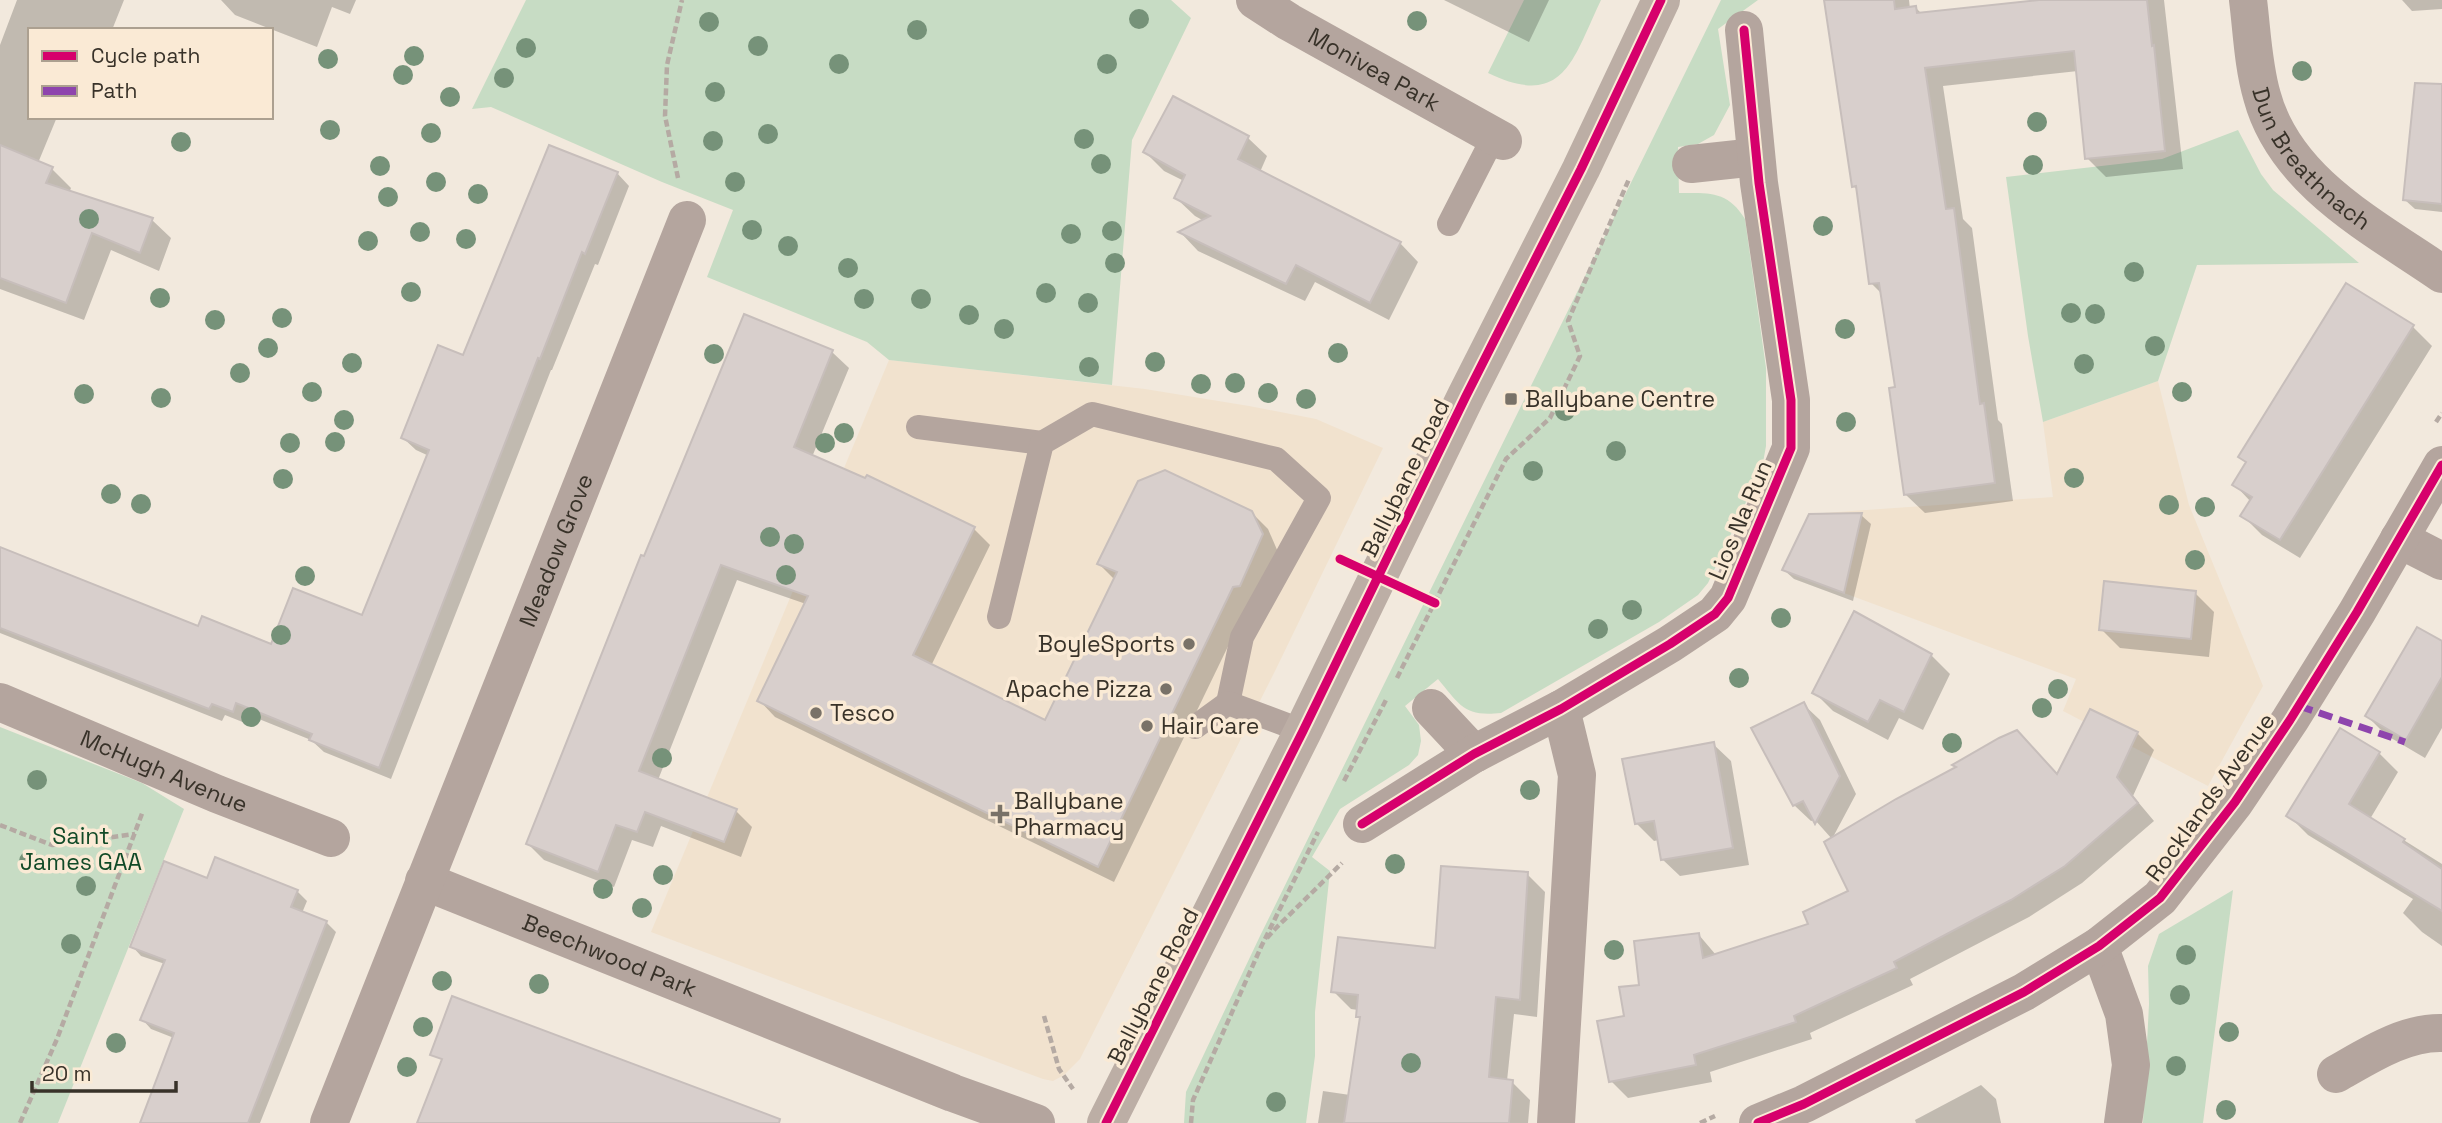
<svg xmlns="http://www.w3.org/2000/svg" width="2442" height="1123" font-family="'Space Grotesk',sans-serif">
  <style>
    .built { fill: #f1e2ce }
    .green { fill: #c7dcc4 }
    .shadow { fill: #0003 }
    .building { fill: #d8cfcc; stroke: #c7bebb; stroke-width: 2 }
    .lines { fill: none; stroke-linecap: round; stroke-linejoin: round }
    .path { stroke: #b5aaa3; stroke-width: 4.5; stroke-dasharray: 7 3.5; stroke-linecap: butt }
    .lane { stroke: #b4a59e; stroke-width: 24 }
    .street { stroke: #b4a59e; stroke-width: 38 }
    .secondary { stroke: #bcaea5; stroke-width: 38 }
    .quiet { stroke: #8e44ad; stroke-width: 7; stroke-dasharray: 14 7; stroke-linecap: butt }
    .cycleway-casing { stroke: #faead5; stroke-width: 13 }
    .cycleway { stroke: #d6006c; stroke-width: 9 }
    .tree { fill: #769279 }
    .poi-dot { fill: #797268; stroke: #faead5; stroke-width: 2.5 }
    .labels { text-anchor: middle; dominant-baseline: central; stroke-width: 7; stroke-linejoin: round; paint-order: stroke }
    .street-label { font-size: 23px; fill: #383229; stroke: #faead5 }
    .poi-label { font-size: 23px; fill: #383229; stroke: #faead5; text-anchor: start }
    .park-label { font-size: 23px; fill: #114a27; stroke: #faead5 }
  </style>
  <rect width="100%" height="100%" fill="#f2e9dd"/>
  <g class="built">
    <polygon points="889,360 1145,389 1249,406 1316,419 1383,448 1276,669 1080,1059 1064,1075 1053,1081 1043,1079 651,932"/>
    <polygon points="2158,381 2189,505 2263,686 2208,786 2063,711 2076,679 1782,570 1809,514 2053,497 2043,422"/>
  </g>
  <g class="green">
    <polygon points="526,0 1171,0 1191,18 1132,140 1112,385 889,360 867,342 707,277 733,210 662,182 491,107 472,109"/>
    <path d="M1524,0H1601C1573,58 1565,110 1488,73Z"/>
    <path d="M1721,0H1758L1718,29L1730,105L1714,135L1698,144L1678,147L1679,193C1710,193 1728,191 1745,219L1766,368V446L1762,468L1708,583L1698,595L1659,622L1501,713C1464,717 1460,705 1438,679L1405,706L1419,725L1421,741L1418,755L1409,765L1340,809L1312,857L1330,871L1315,1012V1056L1306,1123H1184L1186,1092L1260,936Z"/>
    <polygon points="2238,130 2261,174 2273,190 2359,263 2197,265 2158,381 2043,422 2028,336 2006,177 2162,159"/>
    <polygon points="0,727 142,783 184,809 58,1123 0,1123"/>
    <polygon points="2233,890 2203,1123 2143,1123 2149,1004 2148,966 2159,934"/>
  </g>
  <g class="shadow">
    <polygon points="17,0 124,0 112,30 30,30 30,117 57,117 38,163 52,169 71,188 69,193 152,220 171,238 159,271 111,250 84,320 0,289 0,45"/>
    <polygon points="221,0 356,0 350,14 332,7 317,47 235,15"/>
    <polygon points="1444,0 1549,0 1529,42"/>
    <polygon points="1826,0 1909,0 1910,9 1916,8 1922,14 2056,0 2164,0 2183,169 2106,177 2087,158 2078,71 1943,86 1963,219 1972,228 1998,420 2002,424 2013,501 1925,513 1906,495 1897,389 1883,295 1871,283 1859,191 1853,186"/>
    <polygon points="2402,0 2442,0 2442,9 2412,11"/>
    <polygon points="1248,138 1267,156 1260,172 1400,243 1418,262 1389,320 1315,282 1305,301 1198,251 1181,233 1204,221 1195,216 1176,198 1184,181 1164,171 1145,152"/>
    <polygon points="2442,150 2442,212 2415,209 2405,200"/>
    <polygon points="617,173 629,186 598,265 595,264 552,370 551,370 391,779 324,752 311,740 249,715 245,723 225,715 222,721 0,633 0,549 198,628 272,646 363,617 429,456 416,450 403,438 464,358"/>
    <polygon points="2346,285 2413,327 2432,346 2300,558 2262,535 2243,516 2251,502 2235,485"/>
    <polygon points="745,316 832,352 849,368 812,457 974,529 990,545 931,666 1046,722 1115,580 1099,564 1251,512 1268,529 1278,552 1249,603 1114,882 775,717 759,700 806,604 737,580 658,780 736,811 752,827 741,857 661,826 653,847 632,840 614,887 544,860 528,844"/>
    <polygon points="1861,515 1871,524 1853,601 1794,579 1784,570"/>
    <polygon points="2195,593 2214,612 2209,657 2120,648 2101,629"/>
    <polygon points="2442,643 2442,728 2425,758 2386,735 2367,716"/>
    <polygon points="1931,655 1950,674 1923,730 1899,718 1888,740 1833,711 1814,692"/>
    <polygon points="1803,704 1820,720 1856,794 1832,839 1815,820 1811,821 1794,805"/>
    <polygon points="2137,733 2154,750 2133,796 2154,821 2082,883 2029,917 1910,979 1913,985 1810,1033 1812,1039 1710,1072 1712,1082 1628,1098 1611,1081 1626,1017 1641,986 1699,935 1716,955 1811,925 1850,892"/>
    <polygon points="1713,744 1731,761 1749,865 1680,876 1662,859 1659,840 1654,841 1636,823"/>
    <polygon points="2379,753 2398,772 2370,819 2442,864 2442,946 2422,932 2403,913 2413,899 2308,835 2289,816"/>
    <polygon points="1527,874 1545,892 1537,1017 1514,1014 1507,1081 1512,1082 1530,1100 1528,1123 1318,1123 1323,1091 1350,1095 1361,1020 1358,1016 1358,1010 1351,1009 1333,991 1436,950"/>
    <polygon points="207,880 297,891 307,901 302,913 326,922 336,932 260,1123 142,1123 174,1038 151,1029 142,1019 165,964 141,956 132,946"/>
    <polygon points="1981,1085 1996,1099 2001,1123 1916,1123 1915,1120"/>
  </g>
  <g class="building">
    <polygon points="1824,0 1894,0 1895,9 1916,6 1917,13 2039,0 2147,0 2152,46 2154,45 2165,151 2085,159 2074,51 1925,68 1946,209 1954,208 1980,404 1984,403 1995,483 1904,495 1889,388 1895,387 1879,283 1869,284 1856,186 1852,187"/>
    <polygon points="2415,83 2442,84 2442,204 2403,200"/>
    <polygon points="1173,96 1249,136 1238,159 1401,242 1370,303 1296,265 1286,284 1178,232 1210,216 1174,198 1185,175 1143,152"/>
    <polygon points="0,145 53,167 46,183 153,218 140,253 92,233 66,303 0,278"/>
    <polygon points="549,145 618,172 585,254 582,252 540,359 538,358 379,768 309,740 312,734 236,703 233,712 212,704 209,709 0,628 0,547 198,626 202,616 271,644 293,588 362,615 429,450 401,438 438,345 463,355"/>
    <polygon points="2346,283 2414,325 2280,540 2240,516 2252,497 2232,485 2246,462 2238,457"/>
    <polygon points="744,314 833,350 794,447 865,478 867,475 975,527 913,655 1045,720 1117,572 1097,564 1138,481 1165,470 1252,511 1263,534 1240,586 1233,587 1098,867 757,701 808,596 721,565 639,771 737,809 724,842 645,812 637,832 616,825 598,872 526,844 641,555 644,556"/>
    <polygon points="1862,513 1844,593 1782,570 1809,514"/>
    <polygon points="2104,581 2196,591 2191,639 2099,630"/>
    <polygon points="1854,611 1932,654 1904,712 1880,700 1868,722 1812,693"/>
    <polygon points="2417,627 2442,641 2442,677 2406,740 2365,716"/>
    <polygon points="1804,702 1840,776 1815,824 1803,801 1793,806 1751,728"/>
    <polygon points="2090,709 2138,732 2117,777 2138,803 2065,866 2011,900 1894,962 1897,968 1794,1016 1796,1022 1694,1055 1696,1065 1609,1082 1597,1021 1624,1016 1619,987 1639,985 1634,941 1699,933 1703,958 1808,924 1803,912 1848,891 1824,842 1896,799 1956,767 1952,765 1999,738 2017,730 2057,774"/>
    <polygon points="2340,728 2380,752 2349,804 2405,839 2403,842 2442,869 2442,911 2286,816"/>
    <polygon points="1714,742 1733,848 1661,860 1654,821 1635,824 1622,759"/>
    <polygon points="215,857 298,890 291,907 327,921 248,1123 140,1123 174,1033 140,1020 165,960 130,947 164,861 207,878"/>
    <polygon points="1441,866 1528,872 1520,1000 1496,997 1489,1077 1513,1080 1509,1123 1344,1123 1360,1017 1356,1017 1358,995 1331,992 1338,937 1435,948"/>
    <polygon points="452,996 780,1119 779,1123 417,1123 442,1059 430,1055"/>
  </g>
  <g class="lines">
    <g class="path">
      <polyline points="678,178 665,116 667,65 682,0"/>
      <polyline points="2436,422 2442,413"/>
      <polyline points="1397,678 1506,459 1550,418 1580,356 1568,321 1629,179"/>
      <polyline points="1344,781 1387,698"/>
      <polyline points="0,825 52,845 135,834"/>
      <polyline points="1267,938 1275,929 1342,863"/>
      <polyline points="1044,1016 1059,1069 1073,1089"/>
      <polyline points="20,1123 57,1039 143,811"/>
      <polyline points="1191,1123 1193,1100 1261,947 1318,832"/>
      <polyline points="1700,1123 1715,1116"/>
    </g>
    <g class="lane">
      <polyline points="1449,224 1494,136"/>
      <polyline points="918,427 1042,443"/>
      <polyline points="999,617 1042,443 1092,414 1276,459 1319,498 1242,637 1228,703"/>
      <polyline points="1195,727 1228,703 1303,731"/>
    </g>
    <g class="street">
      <path id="s1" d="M1255,0L1289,22L1503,141"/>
      <path id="s2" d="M2248,0C2252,32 2253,65 2262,96C2285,182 2374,227 2442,274"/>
      <polyline points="1691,164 1756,157"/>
      <polyline points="2399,539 2442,561"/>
      <path id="s3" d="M0,702L217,794L331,838"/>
      <polyline points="1431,708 1474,754"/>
      <polyline points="1362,824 1474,754 1561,709 1670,644 1715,614 1728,598 1791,448 1791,400 1759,183 1744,30"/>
      <path id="s4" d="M424,881L953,1093L1036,1123"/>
      <polyline points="2099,946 2124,1014 2131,1065 2123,1123"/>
      <path d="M2336,1074C2368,1056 2404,1032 2442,1033"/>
      <path id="s5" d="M329,1123L687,220"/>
      <polyline points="1556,1123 1577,775 1561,709"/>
      <polyline points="1758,1123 1804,1104 2024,992 2099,946 2160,898 2235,802 2290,720 2357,612 2442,465"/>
    </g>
    <polyline class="secondary" points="1106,1123 1303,731 1466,396 1581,169 1661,0"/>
    <polyline class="quiet" points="2299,706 2405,742"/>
    <defs>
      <g id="cycleway">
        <polyline points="1340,559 1435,603"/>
        <polyline points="1362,824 1474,754 1561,709 1670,644 1715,614 1728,598 1791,448 1791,400 1759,183 1744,30"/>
        <polyline points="1106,1123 1303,731 1466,396 1581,169 1661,0"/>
        <polyline points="1758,1123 1804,1104 2024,992 2099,946 2160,898 2235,802 2290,720 2357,612 2442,465"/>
      </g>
    </defs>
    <use href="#cycleway" class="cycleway-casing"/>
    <use href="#cycleway" class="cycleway"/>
  </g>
  <g class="tree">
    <circle cx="1139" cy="19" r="10"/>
    <circle cx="1417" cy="21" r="10"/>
    <circle cx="709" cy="22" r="10"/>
    <circle cx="917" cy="30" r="10"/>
    <circle cx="758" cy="46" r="10"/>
    <circle cx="526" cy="48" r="10"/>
    <circle cx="414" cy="56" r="10"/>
    <circle cx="328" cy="59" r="10"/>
    <circle cx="839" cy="64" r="10"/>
    <circle cx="1107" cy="64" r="10"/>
    <circle cx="2302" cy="71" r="10"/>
    <circle cx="403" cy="75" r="10"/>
    <circle cx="504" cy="78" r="10"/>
    <circle cx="715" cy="92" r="10"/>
    <circle cx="450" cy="97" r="10"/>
    <circle cx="2037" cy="122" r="10"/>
    <circle cx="330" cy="130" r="10"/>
    <circle cx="431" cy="133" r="10"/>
    <circle cx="768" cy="134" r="10"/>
    <circle cx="1084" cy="139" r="10"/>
    <circle cx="713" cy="141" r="10"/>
    <circle cx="181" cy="142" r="10"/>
    <circle cx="1101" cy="164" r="10"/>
    <circle cx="2033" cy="165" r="10"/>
    <circle cx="380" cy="166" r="10"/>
    <circle cx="436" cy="182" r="10"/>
    <circle cx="735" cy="182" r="10"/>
    <circle cx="478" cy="194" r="10"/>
    <circle cx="388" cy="197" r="10"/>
    <circle cx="89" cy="219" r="10"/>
    <circle cx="1823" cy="226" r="10"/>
    <circle cx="752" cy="230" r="10"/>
    <circle cx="1112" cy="231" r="10"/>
    <circle cx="420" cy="232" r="10"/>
    <circle cx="1071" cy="234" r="10"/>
    <circle cx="466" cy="239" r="10"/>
    <circle cx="368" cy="241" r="10"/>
    <circle cx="788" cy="246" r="10"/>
    <circle cx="1115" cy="263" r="10"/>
    <circle cx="848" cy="268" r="10"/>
    <circle cx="2134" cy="272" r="10"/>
    <circle cx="411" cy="292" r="10"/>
    <circle cx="1046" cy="293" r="10"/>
    <circle cx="160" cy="298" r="10"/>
    <circle cx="864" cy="299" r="10"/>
    <circle cx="921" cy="299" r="10"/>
    <circle cx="1088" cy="303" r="10"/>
    <circle cx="2071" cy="313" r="10"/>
    <circle cx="2095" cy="314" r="10"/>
    <circle cx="969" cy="315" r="10"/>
    <circle cx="282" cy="318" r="10"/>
    <circle cx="215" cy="320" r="10"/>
    <circle cx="1004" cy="329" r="10"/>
    <circle cx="1845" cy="329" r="10"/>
    <circle cx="2155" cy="346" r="10"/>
    <circle cx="268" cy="348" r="10"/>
    <circle cx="1338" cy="353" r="10"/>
    <circle cx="714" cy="354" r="10"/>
    <circle cx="1155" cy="362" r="10"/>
    <circle cx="352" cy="363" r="10"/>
    <circle cx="2084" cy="364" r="10"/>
    <circle cx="1089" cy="367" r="10"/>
    <circle cx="240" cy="373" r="10"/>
    <circle cx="1235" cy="383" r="10"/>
    <circle cx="1201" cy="384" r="10"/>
    <circle cx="312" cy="392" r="10"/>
    <circle cx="2182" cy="392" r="10"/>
    <circle cx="1268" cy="393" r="10"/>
    <circle cx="84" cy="394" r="10"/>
    <circle cx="161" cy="398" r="10"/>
    <circle cx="1306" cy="399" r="10"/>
    <circle cx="1565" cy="411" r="10"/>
    <circle cx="344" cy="420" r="10"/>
    <circle cx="1846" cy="422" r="10"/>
    <circle cx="844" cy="433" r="10"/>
    <circle cx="335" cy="442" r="10"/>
    <circle cx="290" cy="443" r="10"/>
    <circle cx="825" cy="443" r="10"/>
    <circle cx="1616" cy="451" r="10"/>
    <circle cx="1533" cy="471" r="10"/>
    <circle cx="2074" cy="478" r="10"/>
    <circle cx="283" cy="479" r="10"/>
    <circle cx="111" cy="494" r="10"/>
    <circle cx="141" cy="504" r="10"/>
    <circle cx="2169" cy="505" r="10"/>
    <circle cx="2205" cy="507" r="10"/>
    <circle cx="770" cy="537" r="10"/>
    <circle cx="794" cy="544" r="10"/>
    <circle cx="2195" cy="560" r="10"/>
    <circle cx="786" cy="575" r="10"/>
    <circle cx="305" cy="576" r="10"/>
    <circle cx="1632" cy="610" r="10"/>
    <circle cx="1781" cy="618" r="10"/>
    <circle cx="1598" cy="629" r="10"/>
    <circle cx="281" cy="635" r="10"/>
    <circle cx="1739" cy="678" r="10"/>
    <circle cx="2058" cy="689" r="10"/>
    <circle cx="2042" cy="708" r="10"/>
    <circle cx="251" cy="717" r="10"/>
    <circle cx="1952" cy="743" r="10"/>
    <circle cx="662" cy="758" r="10"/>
    <circle cx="37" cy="780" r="10"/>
    <circle cx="1530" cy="790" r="10"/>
    <circle cx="29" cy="861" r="10"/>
    <circle cx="1395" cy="864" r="10"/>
    <circle cx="663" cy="875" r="10"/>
    <circle cx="86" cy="886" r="10"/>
    <circle cx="603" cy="889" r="10"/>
    <circle cx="642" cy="908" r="10"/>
    <circle cx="71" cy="944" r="10"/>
    <circle cx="1614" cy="950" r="10"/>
    <circle cx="2186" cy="955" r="10"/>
    <circle cx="442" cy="981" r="10"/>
    <circle cx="539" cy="984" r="10"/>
    <circle cx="2180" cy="995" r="10"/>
    <circle cx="423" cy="1027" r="10"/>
    <circle cx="2229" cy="1032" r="10"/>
    <circle cx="116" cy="1043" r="10"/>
    <circle cx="1411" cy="1063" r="10"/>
    <circle cx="2176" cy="1066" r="10"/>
    <circle cx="407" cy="1067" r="10"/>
    <circle cx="1276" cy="1102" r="10"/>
    <circle cx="2226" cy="1110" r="10"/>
  </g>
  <g class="poi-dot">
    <rect x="1504" y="392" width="14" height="14" rx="3.5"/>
    <circle cx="1189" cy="644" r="7"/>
    <circle cx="1166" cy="689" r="7"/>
    <circle cx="816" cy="713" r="7"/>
    <circle cx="1147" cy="726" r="7"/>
    <path d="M996.5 803.5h7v7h7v7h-7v7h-7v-7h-7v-7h7z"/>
  </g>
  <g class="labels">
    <g class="street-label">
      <text stroke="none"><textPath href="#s1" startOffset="138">Monivea Park</textPath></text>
      <text stroke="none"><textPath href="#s2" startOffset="178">Dun Breathnach</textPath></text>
      <text transform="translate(1405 478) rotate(-64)">Ballybane Road</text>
      <text transform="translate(1740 520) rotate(-67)">Lios Na Run</text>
      <text stroke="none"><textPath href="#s5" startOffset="616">Meadow Grove</textPath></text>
      <text stroke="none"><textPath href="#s3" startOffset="178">McHugh Avenue</textPath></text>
      <text transform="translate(2210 797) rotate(-54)">Rocklands Avenue</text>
      <text stroke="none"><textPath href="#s4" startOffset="200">Beechwood Park</textPath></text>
      <text transform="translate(1153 986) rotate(-63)">Ballybane Road</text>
    </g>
    <g class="poi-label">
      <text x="1525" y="399">Ballybane Centre</text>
      <text x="1175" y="644" text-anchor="end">BoyleSports</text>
      <text x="1152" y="689" text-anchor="end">Apache Pizza</text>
      <text x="830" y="713">Tesco</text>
      <text x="1161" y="726">Hair Care</text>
      <text x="1014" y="801">Ballybane<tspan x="1014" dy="26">Pharmacy</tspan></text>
    </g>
    <g class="park-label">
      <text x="81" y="836">Saint<tspan x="81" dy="26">James GAA</tspan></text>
    </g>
  </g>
  <rect x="28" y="28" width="245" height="91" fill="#faead5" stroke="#aca090" stroke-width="2"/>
  <rect x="42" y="51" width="35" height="10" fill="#d6006c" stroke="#aca090" stroke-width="2"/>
  <text x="91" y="63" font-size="21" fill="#383229">Cycle path</text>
  <rect x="42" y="86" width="35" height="10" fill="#8e44ad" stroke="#aca090" stroke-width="2"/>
  <text x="91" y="98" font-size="21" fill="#383229">Path</text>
  <path d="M32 1081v10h144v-10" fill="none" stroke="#383229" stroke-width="3.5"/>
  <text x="42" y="1081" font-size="21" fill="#383229" stroke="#faead5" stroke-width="5" paint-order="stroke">20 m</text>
</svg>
